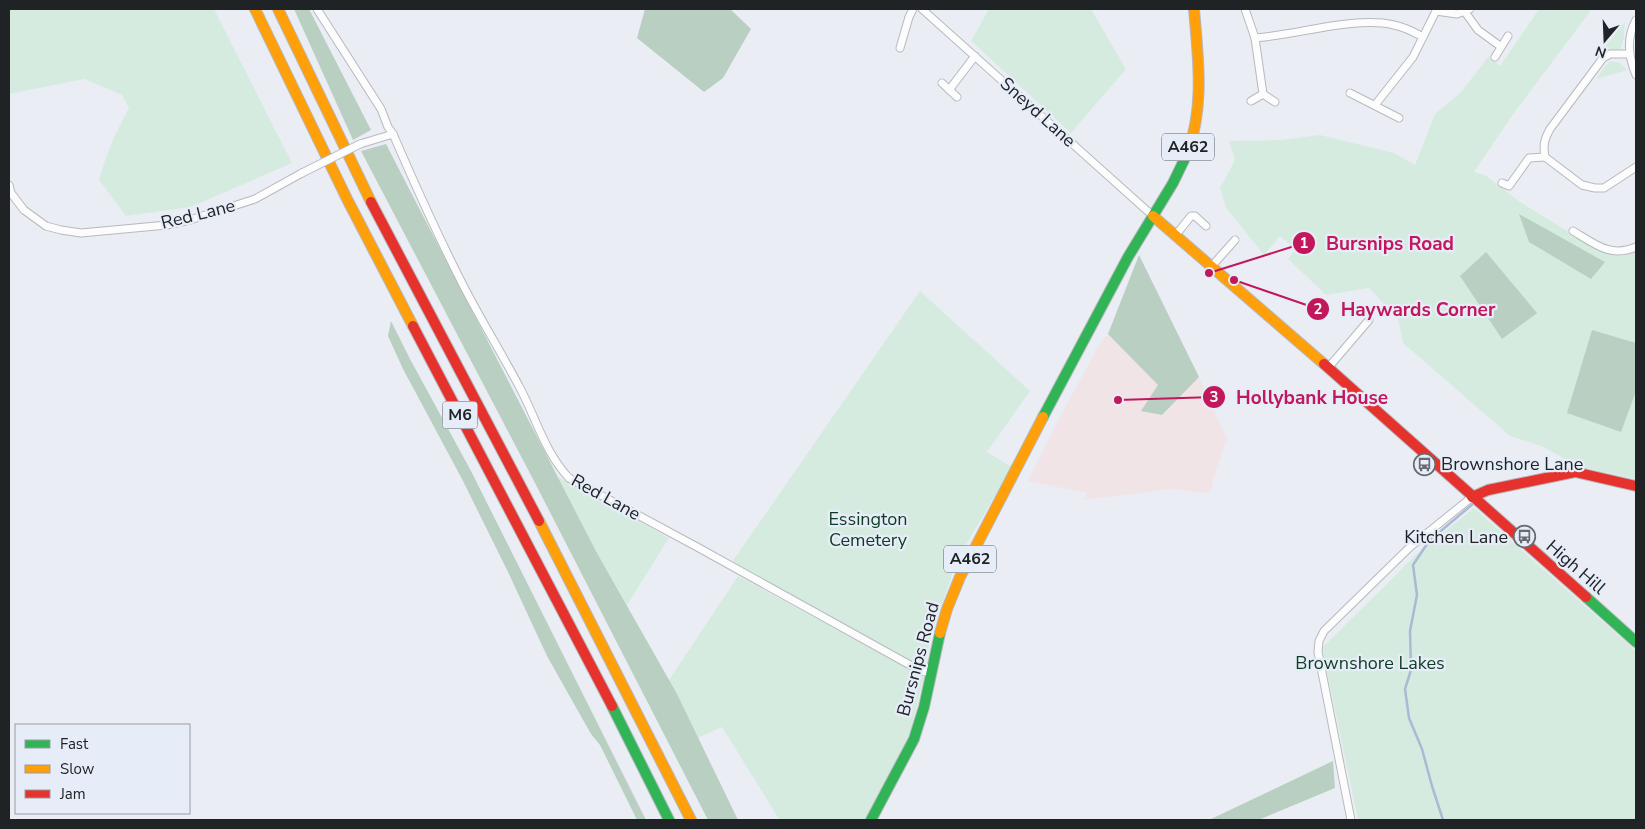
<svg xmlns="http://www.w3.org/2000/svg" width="1645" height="829" font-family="'Nunito Sans',sans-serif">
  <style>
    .commercial { fill: #f1e4e6 }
    .green { fill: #d6ebdf }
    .forest { fill: #b8cfc2 }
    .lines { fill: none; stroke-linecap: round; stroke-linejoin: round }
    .stream { stroke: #aabad4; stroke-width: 2.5 }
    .street-casing { stroke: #b6b9be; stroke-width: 9 }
    .fast-casing { stroke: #b6b9be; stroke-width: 12 }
    .slow-casing { stroke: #b6b9be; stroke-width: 12 }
    .jam-casing { stroke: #b6b9be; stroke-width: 12 }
    .street { stroke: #fcfcfd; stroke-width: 7 }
    .fast { stroke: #30b455; stroke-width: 10 }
    .slow { stroke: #ff9f0a; stroke-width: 10 }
    .jam { stroke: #e5322d; stroke-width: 10 }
    .street-bridge-casing { stroke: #b6b9be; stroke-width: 9; stroke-linecap: butt }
    .street-bridge { stroke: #fcfcfd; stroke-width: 7 }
    .labels { text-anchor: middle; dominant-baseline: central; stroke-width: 4.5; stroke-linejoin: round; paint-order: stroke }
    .shield { fill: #e6edf8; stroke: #5b6065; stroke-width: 1 }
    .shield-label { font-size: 16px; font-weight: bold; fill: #202326 }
    .street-label { font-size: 18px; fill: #202326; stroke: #e6edf8 }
    .poi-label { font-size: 18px; fill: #202326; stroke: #e6edf8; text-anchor: start }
    .park-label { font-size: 18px; fill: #0e3c20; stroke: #e6edf8 }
    .leader { fill: none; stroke: #c2185b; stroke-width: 2 }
    .callout-dot { fill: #c2185b; stroke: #e6edf8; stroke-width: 2 }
    .mark-label { font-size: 15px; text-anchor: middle; font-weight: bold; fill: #fff }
    .callout-label { font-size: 19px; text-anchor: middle; font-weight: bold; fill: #c2185b; stroke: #e6edf8; stroke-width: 4.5; stroke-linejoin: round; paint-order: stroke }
  </style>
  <rect width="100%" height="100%" fill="#eaeef4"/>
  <polygon class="commercial" points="1108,334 1158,385 1142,411 1162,415 1199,377 1227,439 1214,477 1211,492 1203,493 1173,489 1083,500 1087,493 1028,481 1063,411 1099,345"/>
  <g class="green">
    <path d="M9,9H214L292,163L191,207L126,216L99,180C106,154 116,131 129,108L122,95L84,79L9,94Z"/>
    <polygon points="989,9 1091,9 1126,69 1071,133 971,41"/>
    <polygon points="1539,9 1592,9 1514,113 1474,172 1485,175 1520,202 1569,232 1613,255 1636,251 1636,479 1578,466 1541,446 1510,436 1403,343 1398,319 1369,288 1326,295 1288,259 1295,249 1280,236 1264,255 1226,208 1220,188 1235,160 1229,141 1281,140 1320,135 1394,153 1415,165 1435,114 1461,92 1489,56 1500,66"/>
    <polygon points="1625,21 1624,38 1620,50 1599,55"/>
    <polygon points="1611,61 1620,63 1627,70 1596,79 1605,66"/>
    <polygon points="920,291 1030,391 987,452 1012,467 958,558 931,635 926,664 918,666 732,562"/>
    <polygon points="558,477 669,538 627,605 597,553"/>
    <polygon points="1474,508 1636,651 1636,820 1358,820 1322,648 1422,549"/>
    <polygon points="738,576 924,677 908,741 866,820 796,820 779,819 722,727 698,738 669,680"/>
  </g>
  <g class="forest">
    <polygon points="294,9 309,9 371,130 353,140"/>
    <polygon points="645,9 730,9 751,29 723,78 704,92 637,38"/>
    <polygon points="386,144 597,553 677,694 738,820 708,820 535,483 361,151"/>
    <polygon points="1519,214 1605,262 1591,279 1529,242"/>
    <polygon points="1486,252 1537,313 1502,339 1460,276"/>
    <polygon points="1139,255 1199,377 1162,415 1141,411 1158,385 1108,334"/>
    <polygon points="391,321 410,359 471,471 646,820 637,820 600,745 591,734 547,656 508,572 462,479 403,369 388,336"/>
    <polygon points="1592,330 1636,343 1636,391 1621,432 1567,413"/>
    <polygon points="1333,761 1335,788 1258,820 1209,820"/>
  </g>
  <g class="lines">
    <polyline class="stream" points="1443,820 1432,786 1422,749 1409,718 1405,689 1411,670 1410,631 1417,595 1413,565 1429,541 1474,503"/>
    <defs>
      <g id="street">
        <polyline points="317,9 381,109 388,127 393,134 360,144"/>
        <polyline points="922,9 1153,216"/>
        <polyline points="1245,9 1255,38 1263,94"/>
        <polyline points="1436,11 1457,14 1470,9"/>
        <polyline points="1465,12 1478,30 1500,46"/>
        <path d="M1636,20C1626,38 1628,56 1636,75"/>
        <path d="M1255,38C1297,35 1355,16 1394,25C1404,27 1414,32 1423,37"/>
        <polyline points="900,48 909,17 913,9"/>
        <path d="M1629,54H1610L1603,58L1550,129C1544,140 1543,145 1545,157L1582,185L1595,188H1604L1636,167"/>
        <polyline points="1495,57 1508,36"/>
        <polyline points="942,83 957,97"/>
        <polyline points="949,90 975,56"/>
        <polyline points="1350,93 1399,118"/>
        <polyline points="1251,101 1263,94 1275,102"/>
        <polyline points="1375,105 1413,57 1437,9"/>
        <path d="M393,134C415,185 438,236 463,285C481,320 502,354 520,388C536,418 545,453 569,478L699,548L919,670L930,673"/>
        <polyline points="1502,183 1509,186 1529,158 1545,157"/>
        <polyline points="9,185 11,193 24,210 46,226 61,230 81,233 167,225 190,220 255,199 302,173"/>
        <path d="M1573,231C1595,244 1610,258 1636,247"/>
        <polyline points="1175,236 1191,216 1195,216 1206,226"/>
        <polyline points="1211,267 1235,240"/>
        <polyline points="1328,368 1369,320"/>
        <polyline points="1351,820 1318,652 1319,641 1324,631 1410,547 1472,497"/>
      </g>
      <g id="fast">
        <polyline points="1043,417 1128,257 1173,183 1187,154"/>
        <polyline points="1586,597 1636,642"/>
        <polyline points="612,706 669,820"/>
        <polyline points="871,820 914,739 924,707 940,633"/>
      </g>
      <g id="slow">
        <polyline points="255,9 347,199 413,326"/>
        <polyline points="278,9 371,202"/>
        <path d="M1187,154C1205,107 1198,58 1194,9"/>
        <polyline points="1153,216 1324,364"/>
        <polyline points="539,521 691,820"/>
        <polyline points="940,633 947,609 960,577 1043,417"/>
      </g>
      <g id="jam">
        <polyline points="371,202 539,521"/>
        <polyline points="413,326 612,706"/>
        <polyline points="1324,364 1586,597"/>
        <polyline points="1472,497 1488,490 1575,472 1636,486"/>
      </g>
    </defs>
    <use href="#street" class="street-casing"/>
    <use href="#fast" class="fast-casing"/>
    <use href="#slow" class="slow-casing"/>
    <use href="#jam" class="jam-casing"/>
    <use href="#street" class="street"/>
    <use href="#fast" class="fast"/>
    <use href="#slow" class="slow"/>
    <use href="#jam" class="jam"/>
    <defs>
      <polyline id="street-bridge" points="302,173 360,144"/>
    </defs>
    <use href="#street-bridge" class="street-bridge-casing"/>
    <use href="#street-bridge" class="street-bridge"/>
  </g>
  <defs>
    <symbol id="bus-ring" viewBox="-11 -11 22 22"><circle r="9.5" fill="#e6edf8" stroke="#676a6e" stroke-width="1.5"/><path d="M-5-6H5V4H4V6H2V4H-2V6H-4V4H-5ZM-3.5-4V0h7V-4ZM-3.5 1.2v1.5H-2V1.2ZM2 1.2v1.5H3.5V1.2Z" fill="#676a6e"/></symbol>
  </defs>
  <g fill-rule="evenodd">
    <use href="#bus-ring" x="1412" y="452" width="25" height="25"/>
    <use href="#bus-ring" x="1512" y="524" width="25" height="25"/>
  </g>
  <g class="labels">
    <g class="shield">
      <rect x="1162" y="133.5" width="52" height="27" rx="4"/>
      <rect x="442.5" y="401.5" width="35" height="27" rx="4"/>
      <rect x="944" y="545.5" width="52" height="27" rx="4"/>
    </g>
    <g class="shield-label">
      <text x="1188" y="147">A462</text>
      <text x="460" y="415">M6</text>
      <text x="970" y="559">A462</text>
    </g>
    <g class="street-label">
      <text transform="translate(1038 112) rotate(42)">Sneyd Lane</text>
      <text transform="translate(198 214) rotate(-14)">Red Lane</text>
      <text transform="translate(606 497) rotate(29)">Red Lane</text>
      <text transform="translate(1576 567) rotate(41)">High Hill</text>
      <text transform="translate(918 659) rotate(-75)">Bursnips Road</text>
    </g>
    <g class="poi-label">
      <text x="1441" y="464">Brownshore Lane</text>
      <text x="1508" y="537" text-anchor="end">Kitchen Lane</text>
    </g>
    <g class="park-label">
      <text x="868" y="519">Essington<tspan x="868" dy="21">Cemetery</tspan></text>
      <text x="1370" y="663">Brownshore Lakes</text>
    </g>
  </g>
  <path class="leader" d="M1209 273L1304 243M1234 280L1318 309M1118 400L1214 397"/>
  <g class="callout-dot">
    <circle cx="1209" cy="273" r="5"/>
    <circle cx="1234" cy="280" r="5"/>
    <circle cx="1118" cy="400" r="5"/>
    <circle cx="1304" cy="243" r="12"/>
    <circle cx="1318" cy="309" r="12"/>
    <circle cx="1214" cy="397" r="12"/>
  </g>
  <g class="mark-label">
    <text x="1304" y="248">1</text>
    <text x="1318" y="314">2</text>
    <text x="1214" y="402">3</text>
  </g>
  <g class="callout-label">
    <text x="1390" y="250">Bursnips Road</text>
    <text x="1418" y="316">Haywards Corner</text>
    <text x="1312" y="404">Hollybank House</text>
  </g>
  <rect width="1645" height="829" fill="none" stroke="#202326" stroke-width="20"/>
  <rect x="15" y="724" width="175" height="90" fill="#e6edf8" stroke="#979ca4"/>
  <rect x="25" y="740" width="25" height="8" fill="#30b455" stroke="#979ca4"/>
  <text x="60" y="749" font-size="15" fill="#202326">Fast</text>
  <rect x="25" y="765" width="25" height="8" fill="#ff9f0a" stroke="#979ca4"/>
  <text x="60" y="774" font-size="15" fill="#202326">Slow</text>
  <rect x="25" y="790" width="25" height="8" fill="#e5322d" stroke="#979ca4"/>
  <text x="60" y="799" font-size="15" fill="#202326">Jam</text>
  <g transform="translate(1605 40) rotate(199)" stroke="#e6edf8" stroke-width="4" paint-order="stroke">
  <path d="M0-4L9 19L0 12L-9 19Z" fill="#202326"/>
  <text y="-8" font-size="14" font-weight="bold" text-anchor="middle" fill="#202326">N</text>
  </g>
</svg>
